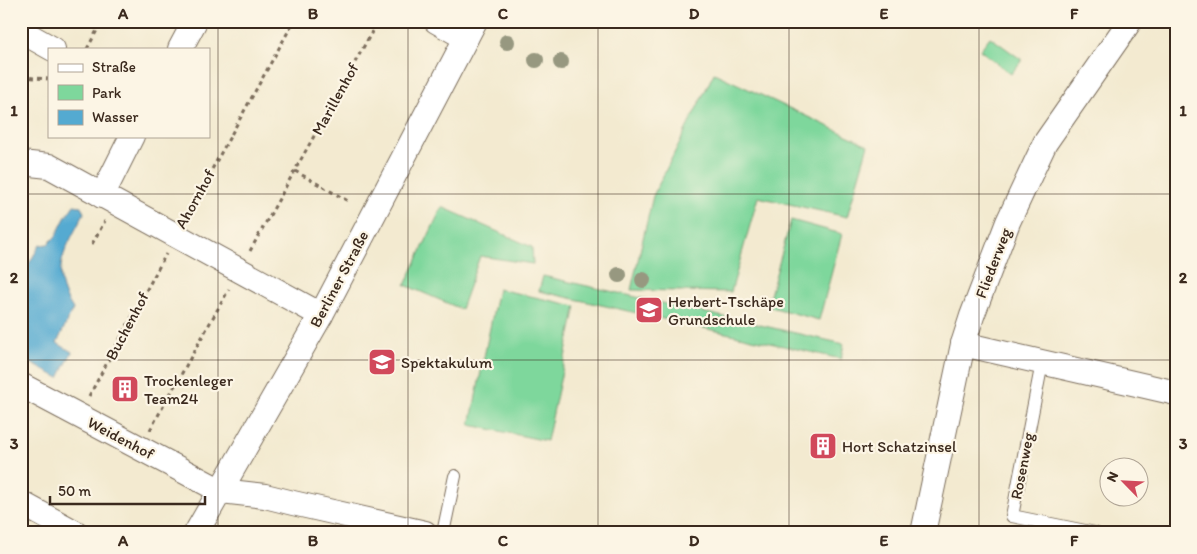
<svg xmlns="http://www.w3.org/2000/svg" width="1197" height="554" font-family="Itim,sans-serif">
  <style>
    .green { fill: #7ed79c; stroke: #5c805d }
    .water { fill: #54aad1; stroke: #486a78 }
    .lines { fill: none; stroke-linecap: round; stroke-linejoin: round }
    .service-casing { stroke: #7b6d5c; stroke-width: 14 }
    .minor-casing { stroke: #7b6d5c; stroke-width: 26 }
    .path { stroke: #7b6d5c; stroke-width: 3; stroke-dasharray: 4 4; stroke-linecap: butt }
    .service { stroke: #fff; stroke-width: 12 }
    .minor { stroke: #fff; stroke-width: 24 }
    .tree { fill: #979880 }
    .grid { fill: none; stroke: #3b2a1e; stroke-width: 1; stroke-opacity: 0.55 }
    .labels { text-anchor: middle; dominant-baseline: central; stroke-width: 4.5; stroke-linejoin: round; paint-order: stroke }
    .street-label { font-size: 16px; fill: #3b2a1e; stroke: #fcf5e5 }
    .poi-label { font-size: 16px; fill: #3b2a1e; stroke: #fcf5e5; text-anchor: start }
    .neatline { fill: none; stroke: #3b2a1e; stroke-width: 2 }
    .grid-label { font-size: 16px; text-anchor: middle; font-weight: bold; fill: #3b2a1e }
  </style>
  <rect width="100%" height="100%" fill="#fcf5e5"/>
  <filter id="ink" filterUnits="userSpaceOnUse"><feTurbulence type="fractalNoise" baseFrequency=".02" numOctaves="2"/><feDisplacementMap in="SourceGraphic" scale="10" xChannelSelector="R" yChannelSelector="G"/><feConvolveMatrix kernelMatrix="1 2 1 2 8 2 1 2 1" color-interpolation-filters="sRGB"/></filter>
  <filter id="wash" filterUnits="userSpaceOnUse"><feTurbulence type="fractalNoise" baseFrequency=".0096" numOctaves="4" result="noise"/><feDisplacementMap in="SourceGraphic" scale="20" xChannelSelector="R" yChannelSelector="G"/><feGaussianBlur stdDeviation="1.12" result="paint"/><feColorMatrix in="noise" values="0 0 0 0 0 0 0 0 0 0 0 0 0 0 0 0 0 1.4 0 .05"/><feComposite in="paint" operator="in"/></filter>
  <g filter="url(#wash)">
    <rect width="100%" height="100%" fill="#f3ead0"/>
    <g class="green">
      <polygon points="990,37 1022,60 1011,74 980,50"/>
      <polygon points="714,73 868,145 847,217 758,197 731,292 631,290 653,196"/>
      <polygon points="442,207 532,247 533,264 480,256 461,309 405,285"/>
      <polygon points="791,220 842,234 819,320 767,306"/>
      <polygon points="543,276 844,344 841,359 539,291"/>
      <polygon points="498,289 576,306 547,441 470,425"/>
    </g>
    <path class="water" d="M74,205L81,206L84,213C67,248 47,270 73,309L57,343L72,352L59,378L21,358V317L23,316L24,307L21,301V277L40,245L48,244L56,236L65,218Z"/>
  </g>
  <g filter="url(#ink)">
    <g class="lines">
      <defs>
        <g id="service">
          <polyline points="1042,363 1012,516 1095,533"/>
          <polyline points="443,533 455,476"/>
        </g>
        <g id="minor">
          <polyline points="436,21 466,38"/>
          <polyline points="21,31 53,49"/>
          <polyline points="180,49 195,21"/>
          <polyline points="21,163 49,166 321,315"/>
          <polyline points="102,196 132,136"/>
          <polyline points="963,344 1176,393"/>
          <polyline points="21,385 221,491 265,496 293,503 425,533"/>
          <polyline points="21,503 76,533"/>
          <polyline points="196,533 321,315 475,21"/>
          <polyline points="923,533 963,344 972,316 1008,222 1045,143 1130,21"/>
        </g>
      </defs>
      <use href="#service" class="service-casing"/>
      <use href="#minor" class="minor-casing"/>
      <g class="path">
        <polyline points="87,49 102,21"/>
        <polyline points="22,77 49,79"/>
        <polyline points="23,77 24,57"/>
        <polyline points="295,171 348,201"/>
        <polyline points="185,218 294,21"/>
        <polyline points="92,244 105,221"/>
        <polyline points="250,251 378,21"/>
        <polyline points="89,396 166,254"/>
        <polyline points="150,430 229,289"/>
      </g>
      <use href="#service" class="service"/>
      <use href="#minor" class="minor"/>
    </g>
    <g class="tree">
      <circle cx="507" cy="42" r="8"/>
      <circle cx="536" cy="60" r="8"/>
      <circle cx="561" cy="62" r="8"/>
      <circle cx="619" cy="275" r="8"/>
      <circle cx="643" cy="280" r="8"/>
    </g>
  </g>
  <path class="grid" d="M218,21V533M408,21V533M598,21V533M789,21V533M979,21V533M21,194H1176M21,360H1176"/>
  <defs>
    <symbol id="school-square" viewBox="-11 -11 22 22"><rect x="-9" y="-9" width="18" height="18" rx="4" fill="#d1495b" stroke="#fcf5e5"/><path d="M0-5L7-2L0 1L-7-2ZM-4 1L0 2.5L4 1V4Q0 6-4 4Z" fill="#fff"/></symbol>
    <symbol id="building-square" viewBox="-11 -11 22 22"><rect x="-9" y="-9" width="18" height="18" rx="4" fill="#d1495b" stroke="#fcf5e5"/><path d="M-4-6H4V6H1V3H-1V6H-4ZM-2.5-4.3h1.7v1.8h-1.7ZM.8-4.3h1.7v1.8H.8ZM-2.5-1h1.7V.8h-1.7ZM.8-1h1.7V.8H.8Z" fill="#fff"/></symbol>
  </defs>
  <g fill-rule="evenodd">
    <use href="#school-square" x="633" y="294" width="32" height="32"/>
    <use href="#school-square" x="366" y="346" width="32" height="32"/>
    <use href="#building-square" x="109" y="373" width="32" height="32"/>
    <use href="#building-square" x="807" y="430" width="32" height="32"/>
  </g>
  <g class="labels">
    <g class="street-label">
      <text transform="translate(335 99) rotate(-61)">Marillenhof</text>
      <text transform="translate(195 199) rotate(-61)">Ahornhof</text>
      <text transform="translate(993 263) rotate(-69)">Fliederweg</text>
      <text transform="translate(339 279) rotate(-62)">Berliner Straße</text>
      <text transform="translate(127 326) rotate(-62)">Buchenhof</text>
      <text transform="translate(121 438) rotate(28)">Weidenhof</text>
      <text transform="translate(1022 466) rotate(-79)">Rosenweg</text>
    </g>
    <g class="poi-label">
      <text x="668" y="301">Herbert-Tschäpe<tspan x="668" dy="18">Grundschule</tspan></text>
      <text x="401" y="362">Spektakulum</text>
      <text x="144" y="380">Trockenleger<tspan x="144" dy="18">Team24</tspan></text>
      <text x="842" y="446">Hort Schatzinsel</text>
    </g>
  </g>
  <rect width="1197" height="554" fill="none" stroke="#fcf5e5" stroke-width="55"/>
  <rect x="48" y="48" width="162" height="90" fill="#fcf5e5" stroke="#afa495"/>
  <rect x="58" y="64" width="25" height="8" fill="#ffffff" stroke="#afa495"/>
  <text x="92" y="72" font-size="15" fill="#3b2a1e">Straße</text>
  <rect x="58" y="85" width="25" height="15" fill="#7ed79c" stroke="#afa495"/>
  <text x="92" y="98" font-size="15" fill="#3b2a1e">Park</text>
  <rect x="58" y="110" width="25" height="15" fill="#54aad1" stroke="#afa495"/>
  <text x="92" y="122" font-size="15" fill="#3b2a1e">Wasser</text>
  <g transform="translate(1124 482) rotate(294)"><circle r="24" fill="#fcf5e5" stroke="#afa495"/>
  <path d="M0-4L9 19L0 12L-9 19Z" fill="#d1495b"/>
  <text y="-8" font-size="14" font-weight="bold" text-anchor="middle" fill="#3b2a1e">N</text>
  </g>
  <path d="M50 496v8h155v-8" fill="none" stroke="#3b2a1e" stroke-width="2.5"/>
  <text x="58" y="496" font-size="15" fill="#3b2a1e" stroke="#fcf5e5" stroke-width="4" paint-order="stroke">50 m</text>
  <rect x="28" y="28" width="1142" height="498" class="neatline"/>
  <g class="grid-label">
    <text x="123" y="19">A</text>
    <text x="313" y="19">B</text>
    <text x="503" y="19">C</text>
    <text x="694" y="19">D</text>
    <text x="884" y="19">E</text>
    <text x="1074" y="19">F</text>
    <text x="14" y="116">1</text>
    <text x="1183" y="116">1</text>
    <text x="14" y="283">2</text>
    <text x="1183" y="283">2</text>
    <text x="14" y="449">3</text>
    <text x="1183" y="449">3</text>
    <text x="123" y="546">A</text>
    <text x="313" y="546">B</text>
    <text x="503" y="546">C</text>
    <text x="694" y="546">D</text>
    <text x="884" y="546">E</text>
    <text x="1074" y="546">F</text>
  </g>
</svg>
